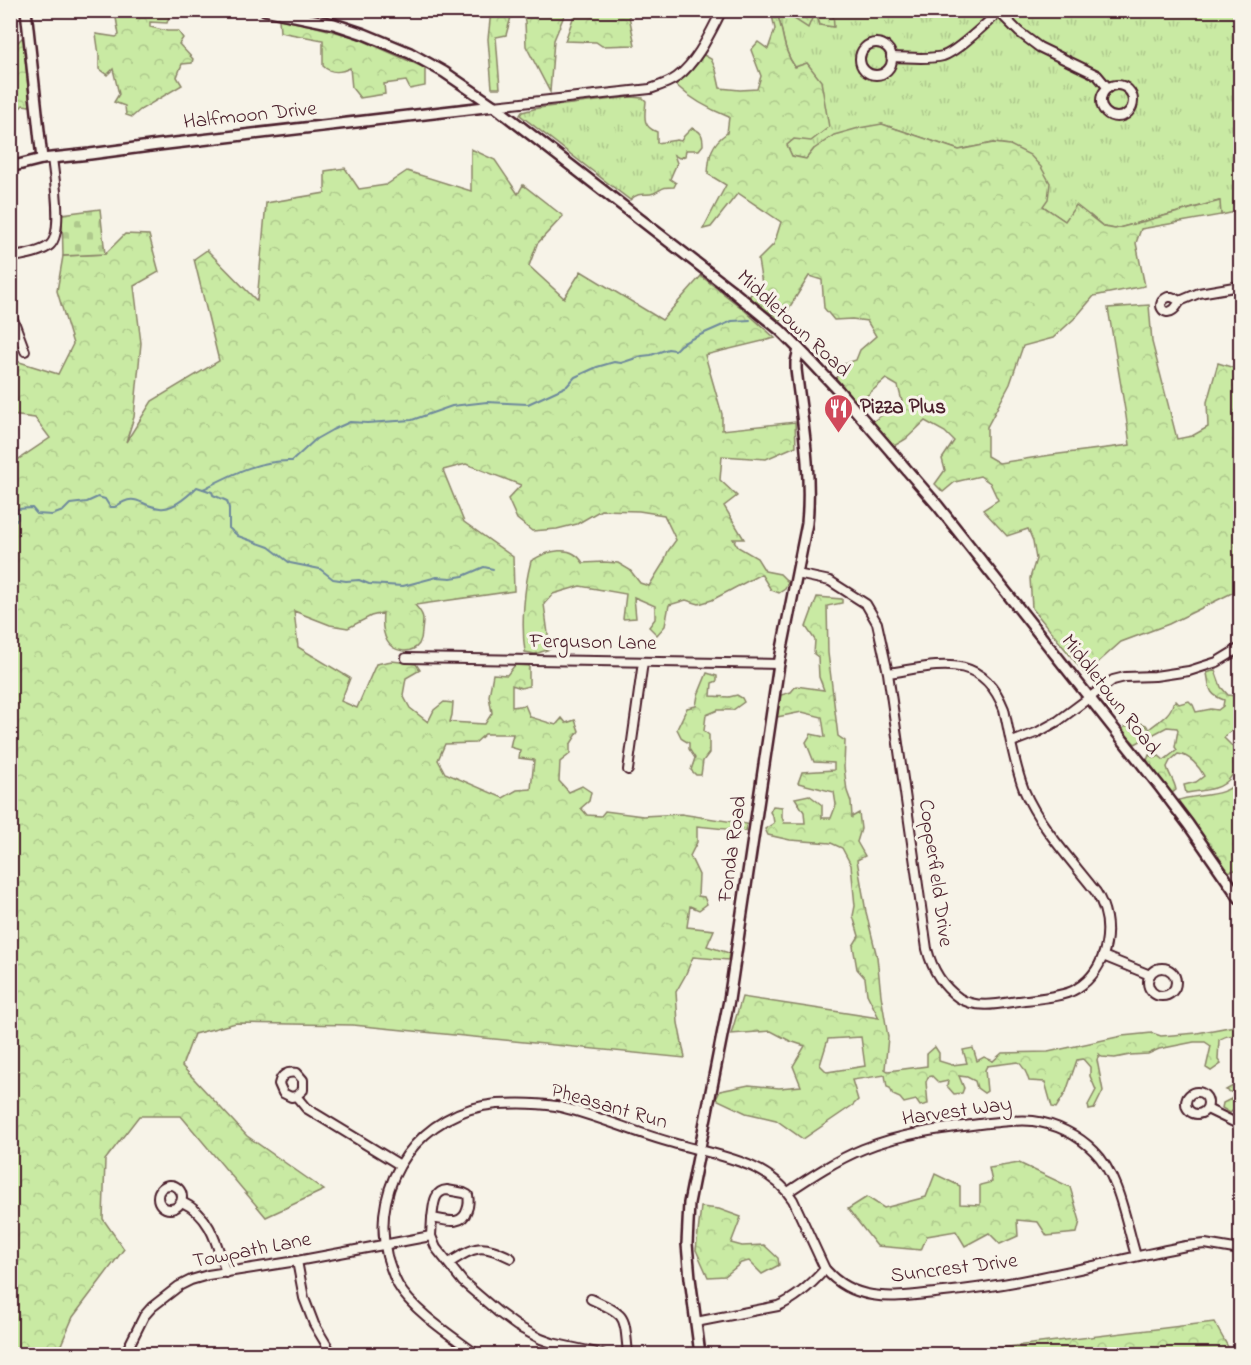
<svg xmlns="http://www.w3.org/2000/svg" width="1251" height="1365" font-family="'Indie Flower',sans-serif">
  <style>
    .grass { fill: url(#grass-tufts); stroke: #8a8467; stroke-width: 1.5 }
    .forest { fill: url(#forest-crowns); stroke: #8a8467; stroke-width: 1.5; fill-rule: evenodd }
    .cemetery { fill: url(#cemetery-stones); stroke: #8a8467; stroke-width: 1.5 }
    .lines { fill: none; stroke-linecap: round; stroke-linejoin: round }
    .stream { stroke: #6e899c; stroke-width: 2 }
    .minor-casing { stroke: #4a1f2b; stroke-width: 12 }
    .tertiary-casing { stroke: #4a1f2b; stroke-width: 14 }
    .minor { stroke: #f7f3e8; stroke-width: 8 }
    .tertiary { stroke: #f7f3e8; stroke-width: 9 }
    .labels { text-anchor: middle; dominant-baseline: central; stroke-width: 6; stroke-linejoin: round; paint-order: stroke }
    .street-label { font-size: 21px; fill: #4a1f2b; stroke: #f7f3e8 }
    .poi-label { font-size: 21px; font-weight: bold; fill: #4a1f2b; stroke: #f7f3e8; text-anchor: start }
  </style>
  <defs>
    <pattern id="grass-tufts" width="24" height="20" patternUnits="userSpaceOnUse" patternTransform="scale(1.5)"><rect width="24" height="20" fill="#c9eaa3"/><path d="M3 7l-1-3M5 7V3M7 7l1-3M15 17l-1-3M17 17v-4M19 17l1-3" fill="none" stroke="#aec88c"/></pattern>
    <pattern id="forest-crowns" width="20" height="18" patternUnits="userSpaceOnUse" patternTransform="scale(1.5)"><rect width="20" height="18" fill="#c9eaa3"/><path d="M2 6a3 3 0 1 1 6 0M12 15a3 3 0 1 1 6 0" fill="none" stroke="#aec88c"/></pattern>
    <pattern id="cemetery-stones" width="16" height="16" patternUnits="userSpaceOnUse" patternTransform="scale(1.5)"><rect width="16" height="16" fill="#c9eaa3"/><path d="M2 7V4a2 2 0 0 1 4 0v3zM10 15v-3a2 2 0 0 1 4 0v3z" fill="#aec88c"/></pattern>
  </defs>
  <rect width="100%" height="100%" fill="#f7f3e8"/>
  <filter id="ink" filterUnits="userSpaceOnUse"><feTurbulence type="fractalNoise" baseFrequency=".0167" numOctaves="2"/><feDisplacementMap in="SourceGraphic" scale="12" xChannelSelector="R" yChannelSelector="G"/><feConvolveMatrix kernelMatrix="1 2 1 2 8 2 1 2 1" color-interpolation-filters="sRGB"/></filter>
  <g filter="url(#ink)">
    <g class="grass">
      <path d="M815,10L820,25L833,27V10L1240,11V211L1221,215L1219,201L1115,229L1104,227L1090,215L1065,221L1043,206L1010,145L993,143L959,150L882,124L814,149L806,159L792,156L786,145L794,139L811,140L795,67C782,50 784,30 776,11C788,10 798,20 808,27Z"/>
      <path d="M631,97L643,98L646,101C645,115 641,126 657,132V143L677,140L681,141L684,136L692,128C701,131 703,135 703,145L699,150H686L685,156L679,158L674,155L677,163L670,179L676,183L674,187C662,187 664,188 654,193C645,197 641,190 630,200L520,115L522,112L538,108Z"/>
    </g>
    <g class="forest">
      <polygon points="576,10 628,11 635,45 602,46 596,42 565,41"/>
      <polygon points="120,11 166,11 170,14 167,23 150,22 150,27 167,31 178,31 183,38 179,44 193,59 192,63 182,64 177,77 182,85 140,110 132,117 126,115 125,106 114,102 119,94 113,69 107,75 99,69 99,55 96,34 116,37 119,35 116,18"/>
      <polygon points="491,11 566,11 554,40 550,92 526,46 525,21 523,16 511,17 506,35 496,37 500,88 492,88 488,39"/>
      <path d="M771,11H776C784,30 782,50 795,67L807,63L821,81L829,127L811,141L794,139L787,145L792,156L806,159L814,149L834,135L859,128L882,124L959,150L993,143L1010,145L1030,155L1041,167L1050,183L1048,199L1043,206L1065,221L1076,205L1104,227L1115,229L1220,201L1221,215L1141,229L1136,243L1145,286L1094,296L1076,317L1053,338L1023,346L1010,384L987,427V456L999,463L1051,455L1130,445L1126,416L1108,308L1149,305L1152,342L1177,439L1192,436L1208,427L1207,402L1218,363L1234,368L1240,365V589L1169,624L1121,642L1085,674L1032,608L1030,578L1036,559L1033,541L1028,529L1007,536L983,510L998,500L990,483L980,476L955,482L943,492L935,484L945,470L942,459L954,441L945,432L925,421L906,439L894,446L872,422L902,401L898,386L886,379L857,404L836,378L844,364L856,360L860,350L876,336L867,321L852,319L834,320L824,308L822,280L809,276L781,321L749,297L753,291L762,284L758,260L774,244L781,222L738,193L711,227L703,229L726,185L708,174C709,155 711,144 727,133L729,117C709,109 692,100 676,85L690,69L702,54L711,59L716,70L720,88L740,90L757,89L761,76L751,50L758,42L768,49L775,29Z"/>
      <polygon points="782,11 815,11 808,28"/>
      <polygon points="816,11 833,11 834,27 820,25"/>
      <path d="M279,19L313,26L355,37L425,68V86L410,89L406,81L384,84L385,94L360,98L352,88L350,68C342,72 331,74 323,66V40L280,32Z"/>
      <polygon points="23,37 30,106 23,105 13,115 11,115 11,61 13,61 16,44"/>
      <path d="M471,149L495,160L518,194L523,185L563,216L537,244L529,266L564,298L581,271L662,320L701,276L743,309L775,338L705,355L722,414V430L795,422L796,446L766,459L722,456L720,480L737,496L724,506L744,539H733L738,547L757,558L765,571L780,574L788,582L785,589L779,593L771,590L761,574L712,600L699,604L686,600L669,605L665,626L657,635L649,627L655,619V606L634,597L636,618L623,619L626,594L580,586L553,594L544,604L550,649L535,654L525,652C521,625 524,587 531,561C547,551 572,543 583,563L604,562L618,563L630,570L640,583L649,586L664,562L668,551L676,540L664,515L639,511L601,510L577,524L557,529L532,531L517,519L508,499L521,485L466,464L443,470L464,522L513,557L514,591L415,605C424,615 424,617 422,631C422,635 421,640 419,644C411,655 393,652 387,641C382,632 382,623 383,613L371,616L348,628L330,625L294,611L298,647L350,678L341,701L357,708L376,664L392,661L416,664L420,670L406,678L403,695L410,708L428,722L434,710L444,702L453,703L452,715L450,722L485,724L492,713L489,696L493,674L507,675L515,665L529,666V686L521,688L512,685V707L525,705L530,717L556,725L562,718L566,723L575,720L579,731L570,745V754L560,762L559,781L569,792L582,786L591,792L589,801L581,808L587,815L601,816L605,811L643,816L681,814L747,824L745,831L697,826V842L690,856L699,875L698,896L704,897L707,904L699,910L690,906L687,927L714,930L707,946L729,953L728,960L693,957L685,976L676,992L678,1023L685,1058L353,1025L236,1023L194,1034L182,1066L247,1136L324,1190L266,1217L181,1116H139L105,1160L103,1219L124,1249L73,1317L57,1354H11L10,465L50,438L35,418L11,415V360H13L58,374L73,344L57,291L63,256L105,254L125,234L149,235L159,272L134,286L141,343L134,417L126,442L152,401L219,361L194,259L207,250L257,301L266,203L325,193V171L345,168L359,189L386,185L407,171L471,191ZM485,734H513L510,747L520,750L519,758L534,760L531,789L517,790L503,798L445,773L438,760L445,744L475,743Z"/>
      <path d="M817,597L842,599V603L827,606L828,653L838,736L845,741L844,767L847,791L851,802L852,817L859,813L861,829L857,842L865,856L857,860L866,912L877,957L881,995L888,1037L885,1069L888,1071L927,1066V1054L935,1047L939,1053V1061L952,1065L967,1063L963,1050L973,1048L977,1061L984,1057L993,1061L1002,1053L1048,1052L1122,1036L1152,1033L1161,1036L1197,1033L1240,1025V1038C1232,1034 1227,1035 1219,1040L1218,1060L1221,1064L1211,1071L1206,1068L1211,1046L1205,1042H1194L1159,1049L1148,1054L1130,1055L1115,1058L1102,1057L1099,1054L1097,1060L1103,1091L1094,1109L1089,1110L1088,1105L1096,1090L1090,1076V1067L1083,1059L1077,1060L1066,1092L1056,1108L1052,1107L1045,1082L1029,1081C1027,1074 1024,1066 1018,1062L987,1066L985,1070L987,1091L984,1093L977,1088L975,1081L967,1077L959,1076L964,1088L962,1093L954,1094L947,1086L948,1081L939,1083L932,1076L928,1077L926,1082L928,1104L920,1106L916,1100L904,1103L900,1098L893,1095L890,1088L887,1087L885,1075L852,1080L858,1100L853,1105L803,1139L776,1120L746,1113L716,1099L720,1091L749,1085L779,1088L801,1086L793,1066L805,1046L790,1041L771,1031L731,1034L742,997L879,1018L867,994L865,978L857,969L853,946L859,936L853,916L855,906L851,865L842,848L831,843L790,840L768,835L765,829L774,823L773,817L770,812L773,806L782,807V817L784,823H805L804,812L795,798L809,795L822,805V818H831L836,805L834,792L798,783L802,772L834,770V763L814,762L806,742L811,734L825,737L822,717L802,712L777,717L781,695L791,692L796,686L824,690L819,677L818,657L814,654L815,640L806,627ZM861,1037L865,1066L827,1072L820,1065L828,1039Z"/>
      <path d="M1215,670L1221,687L1228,695L1235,696L1240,694V727L1228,733L1224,738L1234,748L1240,752C1240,759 1238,763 1235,770C1225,792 1207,789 1186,793L1184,785L1196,782L1204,776C1199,766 1189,755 1178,754L1170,761L1167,767C1169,775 1175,782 1176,790L1171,794L1146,763L1149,755L1155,758L1159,756L1164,760L1177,750L1175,747L1178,730L1177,728L1167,727L1135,744C1131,739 1126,736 1122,731L1124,727L1134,726L1138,722L1146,725L1149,729C1157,722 1171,715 1173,703L1176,701L1179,704L1189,701L1193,705L1196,712L1211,709L1218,710L1223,706L1224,700C1208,694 1210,689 1207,673Z"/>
      <polygon points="707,673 717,676 717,681 712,683 711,696 729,697 737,695 742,698 744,702 733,710 718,710 706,715 704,731 709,735 709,753 703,761 701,775 696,775 691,770 695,758 689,749 689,743 682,739 677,729 687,708 696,706 698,695"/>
      <path d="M1240,779V800L1234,817L1240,823V869L1227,872L1197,828L1176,801C1197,793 1226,799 1240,779Z"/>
      <polygon points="1239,1079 1240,1080 1240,1107 1238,1106 1230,1113 1222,1108 1223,1103 1231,1099 1235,1094 1226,1090 1235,1085"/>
      <polygon points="1019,1163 1070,1187 1080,1221 1077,1233 1047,1236 1038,1222 1017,1220 1018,1236 1000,1244 989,1233 965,1246 956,1231 927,1236 921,1250 877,1246 848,1209 867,1197 884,1208 926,1197 935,1174 960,1186 960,1204 980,1205 980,1185 992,1182 989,1168"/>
      <polygon points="701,1207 719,1209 741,1217 731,1243 742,1246 764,1245 778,1258 779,1265 762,1274 749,1261 741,1263 725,1276 708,1277 696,1250"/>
      <polygon points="1214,1322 1232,1354 950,1354"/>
    </g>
    <polygon class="cemetery" points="100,209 105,254 63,256 62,214"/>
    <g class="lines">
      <g class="stream">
        <path d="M203,489C233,474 258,460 292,461L316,439L332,430L350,422L367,423L412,420L452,406L487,402L528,404L567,386L575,377L597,367L614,362L621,363L642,356L651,355L668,349L675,350L680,345L691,339L732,321L750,320"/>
        <path d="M10,521L13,522L18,519L17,509L32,508L37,514L52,515L63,511L70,504L87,502L98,497L105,499L110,507H115C137,491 139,506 160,508C173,510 188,496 197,487L212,492L213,495L227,501L229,508V528L238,536L269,547L290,563L320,569L333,579L346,581L359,580L369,584L403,586L437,577L451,578L463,576L484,567L493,569"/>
      </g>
      <defs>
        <g id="minor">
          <polyline points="997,10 1019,32 1039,47 1097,75 1108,88"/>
          <circle cx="876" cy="59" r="16"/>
          <path d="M891,57C908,57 927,60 943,56C958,51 985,24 998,13"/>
          <circle cx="1117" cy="101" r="16"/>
          <path d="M494,106L650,89C659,86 669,83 677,77C698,61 710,33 722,10"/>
          <path d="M10,258C22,255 41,253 50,245C64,232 54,176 52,158"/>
          <path d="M1168,297H1172L1180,301C1178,304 1176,308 1173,310C1164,317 1154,303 1168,297Z"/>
          <polyline points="1180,301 1199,293 1240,286"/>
          <polyline points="10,311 25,351"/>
          <path d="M797,574L830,581L866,604L877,623L888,673L927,949C932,969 942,986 959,998C976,1009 999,1004 1018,1001C1033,999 1064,997 1076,989C1109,969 1116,923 1096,892C1072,861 1039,826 1024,790C1014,765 1010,736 1004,709C981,650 937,666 888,673"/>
          <polyline points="406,658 779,664"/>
          <polyline points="1012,742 1038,732 1058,721 1113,680 1125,677 1155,676 1189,671 1217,662 1240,648"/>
          <polyline points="628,770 643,662"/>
          <polyline points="1103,956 1150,975"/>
          <circle cx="1162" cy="982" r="14"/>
          <circle cx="1197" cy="1103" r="11"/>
          <path d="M296,1096L303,1090V1080L297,1073C287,1071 281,1075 279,1084L283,1093L291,1097L296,1096L306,1108L400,1165"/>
          <polyline points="1207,1109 1240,1125"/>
          <circle cx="170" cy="1197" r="12"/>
          <path d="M447,1190L464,1193L468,1195C469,1200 469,1205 467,1210C462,1227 445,1220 432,1218C434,1206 433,1191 447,1190Z"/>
          <path d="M788,1192C812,1176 836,1160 863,1149C902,1133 946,1128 988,1123C1003,1122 1018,1119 1033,1121C1056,1124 1078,1135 1094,1151C1119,1175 1126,1223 1136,1256"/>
          <path d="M182,1202C211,1215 217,1245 226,1273"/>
          <polyline points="432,1218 431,1236 436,1248 463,1282 498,1312 517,1326 541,1339 552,1343 602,1354"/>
          <polyline points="297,1261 304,1298 314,1324 332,1354"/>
          <path d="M449,1263C476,1246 481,1243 511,1258"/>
          <path d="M591,1299C628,1316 624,1315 628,1354"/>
          <path d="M696,1322L778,1306C797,1298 811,1285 825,1269"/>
          <polyline points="125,1354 144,1316 152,1307 179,1286 191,1280 208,1275 297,1261 431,1236"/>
          <path d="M476,1354C452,1336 413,1311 398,1285C393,1276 390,1266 387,1256C369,1182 422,1110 497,1104C516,1103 538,1103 556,1106C596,1114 634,1133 673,1143C715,1155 768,1161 793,1200L825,1269C837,1283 853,1292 872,1295C895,1299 921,1294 944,1292C1026,1284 1106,1262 1186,1246L1205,1244L1240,1250"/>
        </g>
        <g id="tertiary">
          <polyline points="26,10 42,159"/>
          <polyline points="265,10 334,24 364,34 410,53 444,72 494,106 730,289 780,330 807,357 838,390 938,506 1160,787 1188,824 1240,899"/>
          <polyline points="10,167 42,159 90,154 158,145 494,106"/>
          <path d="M700,1354L690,1278L687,1244L689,1203L729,1000L779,664L807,523C812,472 802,420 796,369V362L799,349"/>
        </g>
      </defs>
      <use href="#minor" class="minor-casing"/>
      <use href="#tertiary" class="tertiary-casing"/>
      <use href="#minor" class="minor"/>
      <use href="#tertiary" class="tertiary"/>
    </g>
  </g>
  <defs>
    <symbol id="restaurant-pin" viewBox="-11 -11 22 30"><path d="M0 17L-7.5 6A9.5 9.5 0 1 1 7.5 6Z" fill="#d1495b" stroke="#f7f3e8"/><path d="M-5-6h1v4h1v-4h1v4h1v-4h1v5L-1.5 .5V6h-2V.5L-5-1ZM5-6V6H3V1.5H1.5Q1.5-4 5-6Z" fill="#fff"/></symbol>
  </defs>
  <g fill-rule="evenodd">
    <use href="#restaurant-pin" x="822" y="392" width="33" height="45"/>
  </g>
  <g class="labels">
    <g class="street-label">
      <text transform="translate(250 116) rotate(-6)">Halfmoon Drive</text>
      <text transform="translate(793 324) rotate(43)">Middletown Road</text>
      <text transform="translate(593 643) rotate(1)">Ferguson Lane</text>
      <text transform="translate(1110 695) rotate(52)">Middletown Road</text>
      <text transform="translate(733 849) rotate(-82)">Fonda Road</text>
      <text transform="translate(935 873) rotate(82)">Copperfield Drive</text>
      <text transform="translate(609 1107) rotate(16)">Pheasant Run</text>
      <text transform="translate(957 1112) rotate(-8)">Harvest Way</text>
      <text transform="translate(252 1251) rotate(-11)">Towpath Lane</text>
      <text transform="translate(954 1269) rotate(-7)">Suncrest Drive</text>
    </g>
    <g class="poi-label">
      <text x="860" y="408">Pizza Plus</text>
    </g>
  </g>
  <rect width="1251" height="1365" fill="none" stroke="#f7f3e8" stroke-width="36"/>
  <rect x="18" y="18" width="1215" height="1329" fill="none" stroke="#4a1f2b" stroke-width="2" filter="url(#ink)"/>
</svg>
